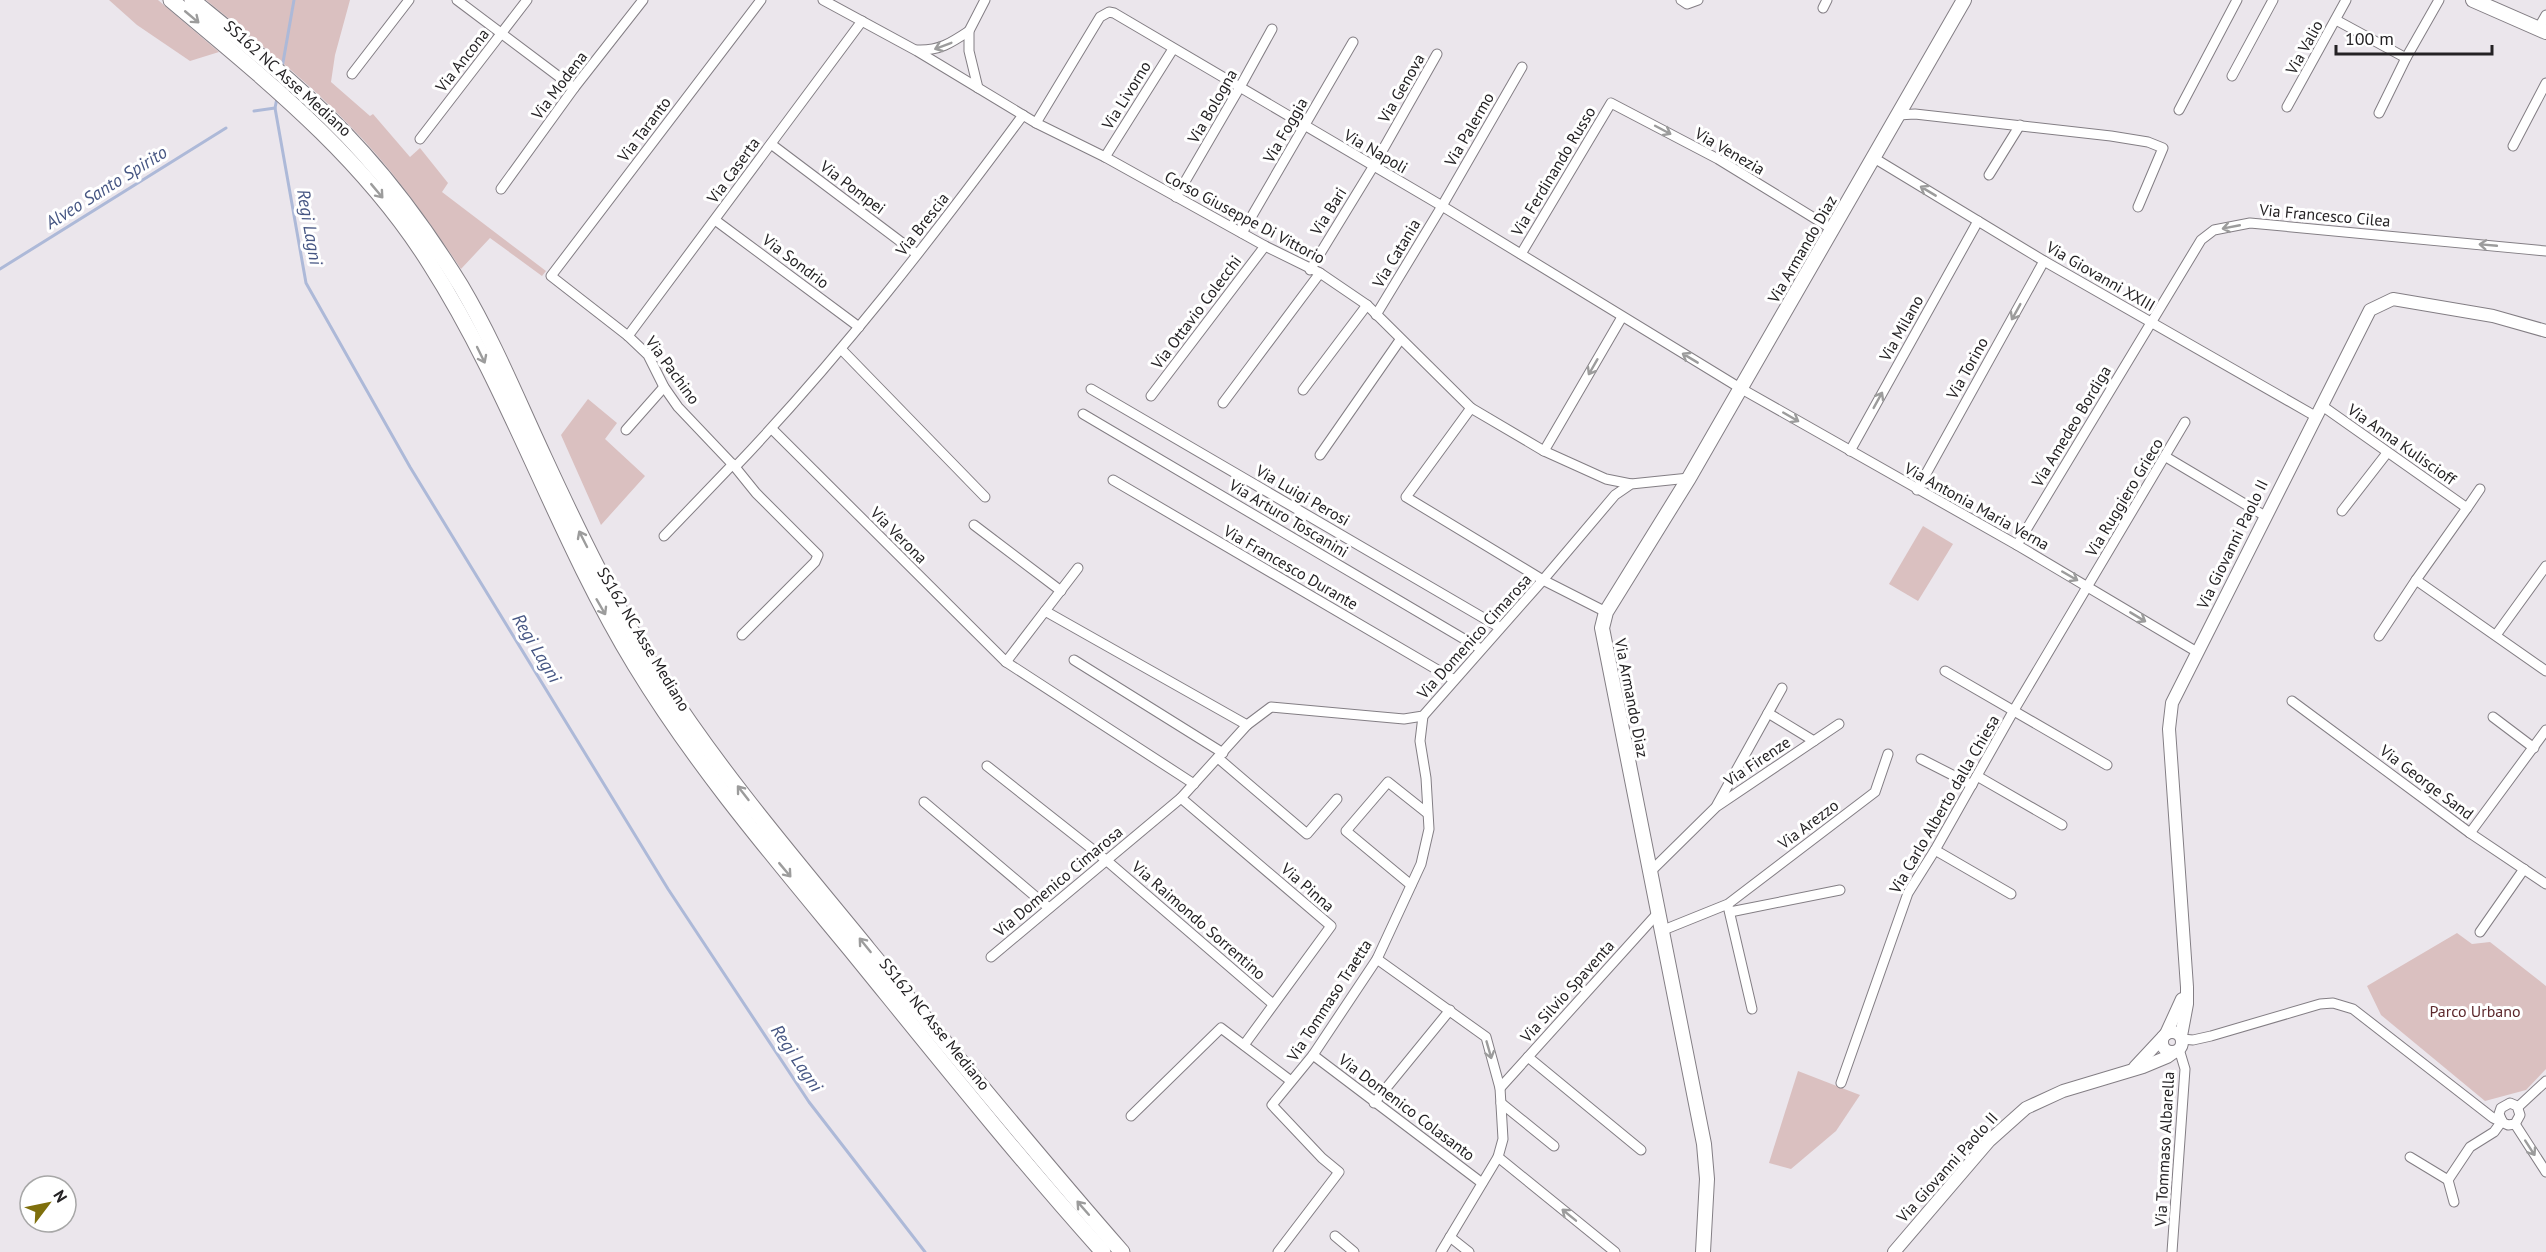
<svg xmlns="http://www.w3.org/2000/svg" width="2546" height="1252" font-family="'PT Sans',sans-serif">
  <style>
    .green { fill: #dac0c0 }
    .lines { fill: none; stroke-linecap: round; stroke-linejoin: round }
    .stream { stroke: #adb9d8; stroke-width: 3 }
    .minor-casing { stroke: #837e84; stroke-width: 11 }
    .tertiary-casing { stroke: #837e84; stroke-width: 14 }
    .secondary-casing { stroke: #837e84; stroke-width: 16 }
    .trunk-casing { stroke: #837e84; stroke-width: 17 }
    .minor { stroke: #fff; stroke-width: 9 }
    .tertiary { stroke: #fff; stroke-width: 12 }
    .secondary { stroke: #fff; stroke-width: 14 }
    .trunk { stroke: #fff; stroke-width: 15 }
    .oneway { stroke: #9c9c9c }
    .labels { text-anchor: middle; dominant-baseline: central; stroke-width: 6; stroke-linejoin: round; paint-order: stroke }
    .street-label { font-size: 16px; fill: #242224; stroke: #fff }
    .park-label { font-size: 16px; fill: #5c282c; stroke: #fff }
    .water-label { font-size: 18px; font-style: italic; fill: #465683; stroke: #fff }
  </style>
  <rect width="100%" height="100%" fill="#ebe6ec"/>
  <g class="green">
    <polygon points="109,0 158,0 219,52 190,61 137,25"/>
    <path d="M206,0H350L335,55L331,82L370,116L373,114L410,157L420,148L448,183L442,192L546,271L542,276L490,238L461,269C427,218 392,168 348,124C305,79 255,40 206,0Z"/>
    <polygon points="588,399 617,423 605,439 645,476 601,525 561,435"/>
    <polygon points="1923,526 1953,544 1918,601 1889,584"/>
    <polygon points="2457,933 2472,944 2490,942 2546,986 2546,1069 2526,1090 2485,1101 2381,1015 2367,986"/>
    <polygon points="1798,1071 1860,1095 1836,1131 1791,1169 1769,1163"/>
  </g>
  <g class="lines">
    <g class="stream">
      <polyline points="282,68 294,0"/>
      <polyline points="277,98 275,108 306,283 410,467 668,889 809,1102 925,1252"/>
      <polyline points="254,111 275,108"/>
      <polyline points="0,269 226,128"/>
    </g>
    <defs>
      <g id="minor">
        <polyline points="457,0 574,88"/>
        <polyline points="823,0 917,51 1036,123 1105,157 1265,246 1320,273 1367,305 1471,408 1544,451 1606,479 1631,484"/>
        <polyline points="1681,0 1687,4 1698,0"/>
        <polyline points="1823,8 1827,0"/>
        <polyline points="2336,20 2406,58"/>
        <polyline points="2538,29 2546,15"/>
        <path d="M917,50C939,51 951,43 969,31"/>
        <polyline points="352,74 409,0"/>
        <polyline points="2232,76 2273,0"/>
        <polyline points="978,88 969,51 969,31 985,0"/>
        <polyline points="2287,107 2346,0"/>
        <polyline points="2179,110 2237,0"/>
        <polyline points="2379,113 2406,58 2439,0"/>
        <polyline points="1898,115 1915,114 2111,136 2148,142 2163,148 2138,207"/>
        <polyline points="1036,123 1100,17 1109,12 1114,13 1442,206 1740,388 2017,545 2197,652"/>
        <polyline points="420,139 527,0"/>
        <polyline points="771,144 917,254"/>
        <polyline points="2513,146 2546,83"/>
        <polyline points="1105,157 1173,49"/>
        <polyline points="1874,158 2044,261 2315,416"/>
        <polyline points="1989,175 2020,125"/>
        <polyline points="501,189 574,88 643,0"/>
        <polyline points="1176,197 1240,87 1272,29"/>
        <polyline points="715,220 859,327"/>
        <polyline points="1242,233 1353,42"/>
        <polyline points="1521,254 1611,103 1718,159 1832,229"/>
        <polyline points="1310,270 1373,167 1437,54"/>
        <polyline points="1376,315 1442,206 1522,67"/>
        <polyline points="628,336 862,21"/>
        <polyline points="841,349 985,497"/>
        <polyline points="1091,389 1499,627"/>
        <polyline points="1303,390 1367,305"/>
        <polyline points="1151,396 1265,246"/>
        <polyline points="1223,403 1320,273"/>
        <polyline points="2321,405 2467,508 2416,580 2546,671"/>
        <polyline points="1471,408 1406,497 1543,580 1606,612"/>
        <polyline points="1083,414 1481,649"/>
        <polyline points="772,429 1006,662 1045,611 1247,725"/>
        <polyline points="626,430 664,387"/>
        <polyline points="1544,451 1622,317"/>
        <polyline points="1850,451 1978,221"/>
        <polyline points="1320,455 1400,340"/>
        <polyline points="2166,457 2265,516"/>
        <path d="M735,467C840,357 933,237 1023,115"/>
        <polyline points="1113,480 1453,679"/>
        <polyline points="1917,490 2044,261"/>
        <polyline points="2467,508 2480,489"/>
        <polyline points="2342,511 2387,453"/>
        <polyline points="974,525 1061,591"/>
        <polyline points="664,536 733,464"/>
        <polyline points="2017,545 2201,240 2214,230 2250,223 2546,251"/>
        <polyline points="1045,611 1078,568"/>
        <polyline points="742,635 815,562 818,555 756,493 735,467 678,407 664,387 648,355 628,336 551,276 761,0"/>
        <polyline points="2496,635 2546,566"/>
        <polyline points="2379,636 2416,580"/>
        <polyline points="1074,660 1223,753"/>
        <polyline points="1006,662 1194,784"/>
        <polyline points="1945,671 2107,765"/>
        <polyline points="2292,701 2470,833 2546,884"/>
        <polyline points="1768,713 1814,741"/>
        <polyline points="2493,717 2534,748"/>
        <polyline points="1218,758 1307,834 1337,799"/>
        <polyline points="1921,759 1972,785"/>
        <polyline points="987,766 1106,860 1273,1004"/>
        <polyline points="1977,776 2062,825"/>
        <polyline points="1181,798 1331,926 1244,1045"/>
        <polyline points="924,802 1049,908"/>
        <polyline points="1717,805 1782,688"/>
        <polyline points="2470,833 2546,730"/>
        <polyline points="1935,850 2011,894"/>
        <polyline points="1650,872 1716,807 1839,724"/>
        <polyline points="1411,885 1346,831 1388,782 1427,813"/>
        <polyline points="1728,906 1752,1009"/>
        <polyline points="1730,912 1840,890"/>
        <polyline points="1661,931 1728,904 1875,792 1888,754"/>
        <polyline points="2480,932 2524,869"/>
        <polyline points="991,957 1181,798 1247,725 1271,707 1404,719 1423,716 1543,580 1615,495 1631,484 1689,478"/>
        <polyline points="1377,959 1486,1037 1500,1088 1503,1139 1498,1157 1441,1252"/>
        <polyline points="2182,1039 2193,1040 2211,1036 2320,1004 2333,1003 2353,1009 2493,1118 2508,1125 2515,1124 2520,1115 2517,1106 2510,1103 2501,1108 2499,1114 2502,1121"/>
        <polyline points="1313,1055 1482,1183"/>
        <polyline points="1528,1057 1641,1150"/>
        <polyline points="1841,1083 1908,893 1935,850 2014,710 2185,422"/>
        <polyline points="1500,1088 1657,914"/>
        <polyline points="1374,1103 1450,1010"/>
        <polyline points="1501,1103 1554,1146"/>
        <polyline points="2518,1107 2546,1081"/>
        <polyline points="1131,1116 1221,1028 1291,1081"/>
        <polyline points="2515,1124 2546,1172"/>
        <polyline points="1498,1157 1615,1252"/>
        <polyline points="2410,1157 2448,1180 2470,1147 2494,1132 2502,1121"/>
        <polyline points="2448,1180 2454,1202"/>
        <polyline points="1335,1236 1354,1252"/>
        <polyline points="1450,1237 1469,1252"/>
        <polyline points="1278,1252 1339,1172 1322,1158 1272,1105 1313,1055 1377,959 1421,864 1429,829 1426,778 1420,741 1423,716"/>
        <polyline points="2172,1252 2185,1069 2179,1049"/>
      </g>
      <g id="tertiary">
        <circle cx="2172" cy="1042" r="10"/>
        <polyline points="2166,1034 2182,999"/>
        <polyline points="2181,1036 2187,1004 2187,987 2169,729 2172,703 2370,310 2393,299 2493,316 2546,331"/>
        <polyline points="2135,1067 2163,1037"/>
        <polyline points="1894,1252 1989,1141 2026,1108 2063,1091 2143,1067 2167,1057 2174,1052"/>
      </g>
      <g id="secondary">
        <polyline points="2473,0 2546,32"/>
        <polyline points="1703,1252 1707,1179 1704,1144 1602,628 1606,612 1689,478 1964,0"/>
      </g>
      <g id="trunk">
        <path d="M171,0C266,80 363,157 430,264C511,391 557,537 635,665C697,767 774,857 850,949C933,1051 1015,1154 1103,1252"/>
        <path d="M192,0C251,48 312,96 363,153C400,194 432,239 461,286C493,340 517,399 544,457C579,533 616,609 661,680C722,775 797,862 868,949C952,1051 1035,1153 1122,1252"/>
      </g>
    </defs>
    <use href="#minor" class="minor-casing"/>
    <use href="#tertiary" class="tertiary-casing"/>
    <use href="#secondary" class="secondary-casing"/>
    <use href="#trunk" class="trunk-casing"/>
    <use href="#minor" class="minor"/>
    <use href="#tertiary" class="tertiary"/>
    <use href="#secondary" class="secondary"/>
    <use href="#trunk" class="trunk"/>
  </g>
  <defs><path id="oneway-shaft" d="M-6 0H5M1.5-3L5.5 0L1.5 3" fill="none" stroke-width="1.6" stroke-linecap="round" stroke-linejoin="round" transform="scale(1.5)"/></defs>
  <g class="oneway">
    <use href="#oneway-shaft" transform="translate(192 17) rotate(40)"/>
    <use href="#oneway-shaft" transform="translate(943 46) rotate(159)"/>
    <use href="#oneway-shaft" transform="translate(1663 130) rotate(28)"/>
    <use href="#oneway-shaft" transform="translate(377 191) rotate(50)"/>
    <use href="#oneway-shaft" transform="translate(1928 191) rotate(-149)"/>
    <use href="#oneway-shaft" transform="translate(2231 227) rotate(169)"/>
    <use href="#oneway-shaft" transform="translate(2488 245) rotate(-175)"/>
    <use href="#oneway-shaft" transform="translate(2016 312) rotate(119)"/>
    <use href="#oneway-shaft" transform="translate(481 355) rotate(64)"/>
    <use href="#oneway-shaft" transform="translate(1690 358) rotate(-149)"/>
    <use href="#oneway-shaft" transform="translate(1593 367) rotate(120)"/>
    <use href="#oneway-shaft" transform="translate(1878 400) rotate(-61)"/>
    <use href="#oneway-shaft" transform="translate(1791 417) rotate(30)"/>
    <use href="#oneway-shaft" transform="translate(583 539) rotate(-117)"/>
    <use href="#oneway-shaft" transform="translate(2070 576) rotate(30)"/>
    <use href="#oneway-shaft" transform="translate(601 607) rotate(60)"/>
    <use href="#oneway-shaft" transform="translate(2138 617) rotate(31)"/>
    <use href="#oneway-shaft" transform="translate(743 793) rotate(-128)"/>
    <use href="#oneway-shaft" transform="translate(785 870) rotate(50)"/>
    <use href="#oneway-shaft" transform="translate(865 945) rotate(-129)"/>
    <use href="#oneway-shaft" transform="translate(1489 1050) rotate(74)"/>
    <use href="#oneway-shaft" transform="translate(2530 1148) rotate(57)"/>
    <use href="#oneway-shaft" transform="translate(1083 1208) rotate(-131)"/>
    <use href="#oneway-shaft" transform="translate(1569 1215) rotate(-141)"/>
  </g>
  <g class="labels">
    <g class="street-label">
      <text transform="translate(2304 47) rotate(-61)">Via Valio</text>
      <text transform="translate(462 60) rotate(-52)">Via Ancona</text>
      <text transform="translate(288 78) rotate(42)">SS162 NC Asse Mediano</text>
      <text transform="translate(559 85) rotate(-53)">Via Modena</text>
      <text transform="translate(1401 88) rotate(-60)">Via Genova</text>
      <text transform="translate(1126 95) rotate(-58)">Via Livorno</text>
      <text transform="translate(1212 106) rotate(-60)">Via Bologna</text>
      <text transform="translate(644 129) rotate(-53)">Via Taranto</text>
      <text transform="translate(1469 129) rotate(-60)">Via Palermo</text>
      <text transform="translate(1285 130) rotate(-60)">Via Foggia</text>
      <text transform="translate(1376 151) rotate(30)">Via Napoli</text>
      <text transform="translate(1730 151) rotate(30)">Via Venezia</text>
      <text transform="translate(733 170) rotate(-54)">Via Caserta</text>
      <text transform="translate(1553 171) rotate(-59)">Via Ferdinando Russo</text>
      <text transform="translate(853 187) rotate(37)">Via Pompei</text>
      <text transform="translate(1328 211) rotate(-58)">Via Bari</text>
      <text transform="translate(2325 215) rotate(5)">Via Francesco Cilea</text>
      <text transform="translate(1245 217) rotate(28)">Corso Giuseppe Di Vittorio</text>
      <text transform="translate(922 224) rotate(-52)">Via Brescia</text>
      <text transform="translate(1802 249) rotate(-60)">Via Armando Diaz</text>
      <text transform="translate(1396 253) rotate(-59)">Via Catania</text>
      <text transform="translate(796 261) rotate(37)">Via Sondrio</text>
      <text transform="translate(2101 276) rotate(30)">Via Giovanni XXIII</text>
      <text transform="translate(1196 312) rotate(-53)">Via Ottavio Colecchi</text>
      <text transform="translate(1901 328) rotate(-61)">Via Milano</text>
      <text transform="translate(1967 368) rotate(-61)">Via Torino</text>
      <text transform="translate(673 370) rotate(54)">Via Pachino</text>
      <text transform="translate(2071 426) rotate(-59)">Via Amedeo Bordiga</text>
      <text transform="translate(2402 444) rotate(35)">Via Anna Kuliscioff</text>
      <text transform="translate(1303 495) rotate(30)">Via Luigi Perosi</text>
      <text transform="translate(2124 497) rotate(-59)">Via Ruggiero Grieco</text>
      <text transform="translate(1977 506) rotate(29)">Via Antonia Maria Verna</text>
      <text transform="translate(1289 518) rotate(31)">Via Arturo Toscanini</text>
      <text transform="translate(899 535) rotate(45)">Via Verona</text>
      <text transform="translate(2232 544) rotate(-64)">Via Giovanni Paolo II</text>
      <text transform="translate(1291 567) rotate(30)">Via Francesco Durante</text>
      <text transform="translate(1474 636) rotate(-48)">Via Domenico Cimarosa</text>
      <text transform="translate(644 639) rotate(59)">SS162 NC Asse Mediano</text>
      <text transform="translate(1632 698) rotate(79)">Via Armando Diaz</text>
      <text transform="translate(1757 761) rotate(-34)">Via Firenze</text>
      <text transform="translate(2427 782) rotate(37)">Via George Sand</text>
      <text transform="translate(1944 804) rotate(-60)">Via Carlo Alberto dalla Chiesa</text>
      <text transform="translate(1808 824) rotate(-37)">Via Arezzo</text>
      <text transform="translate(1058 881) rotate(-40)">Via Domenico Cimarosa</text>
      <text transform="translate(1308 887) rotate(41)">Via Pinna</text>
      <text transform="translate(1199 920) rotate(41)">Via Raimondo Sorrentino</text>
      <text transform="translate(1567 991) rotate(-48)">Via Silvio Spaventa</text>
      <text transform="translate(1329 1000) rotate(-57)">Via Tommaso Traetta</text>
      <text transform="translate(935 1024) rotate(51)">SS162 NC Asse Mediano</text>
      <text transform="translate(1407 1107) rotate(37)">Via Domenico Colasanto</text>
      <text transform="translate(2164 1149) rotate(-87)">Via Tommaso Albarella</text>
      <text transform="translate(1947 1167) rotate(-48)">Via Giovanni Paolo II</text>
    </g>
    <g class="park-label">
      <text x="2475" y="1011">Parco Urbano</text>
    </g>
    <g class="water-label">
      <text transform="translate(106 187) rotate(-32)">Alveo Santo Spirito</text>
      <text transform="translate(310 227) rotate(80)">Regi Lagni</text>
      <text transform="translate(537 648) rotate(59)">Regi Lagni</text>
      <text transform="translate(797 1058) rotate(56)">Regi Lagni</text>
    </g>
  </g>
  <g transform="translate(48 1204) rotate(58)"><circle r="28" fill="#ffffff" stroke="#a7a7a7" stroke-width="1.5"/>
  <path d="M0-4.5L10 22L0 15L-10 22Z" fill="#7f6f0c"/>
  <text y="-9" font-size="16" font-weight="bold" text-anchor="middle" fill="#242224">N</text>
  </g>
  <path d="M2336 45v9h156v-9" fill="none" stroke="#242224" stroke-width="3"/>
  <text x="2345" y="45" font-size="18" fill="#242224" stroke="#ffffff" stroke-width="4.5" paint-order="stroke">100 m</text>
</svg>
